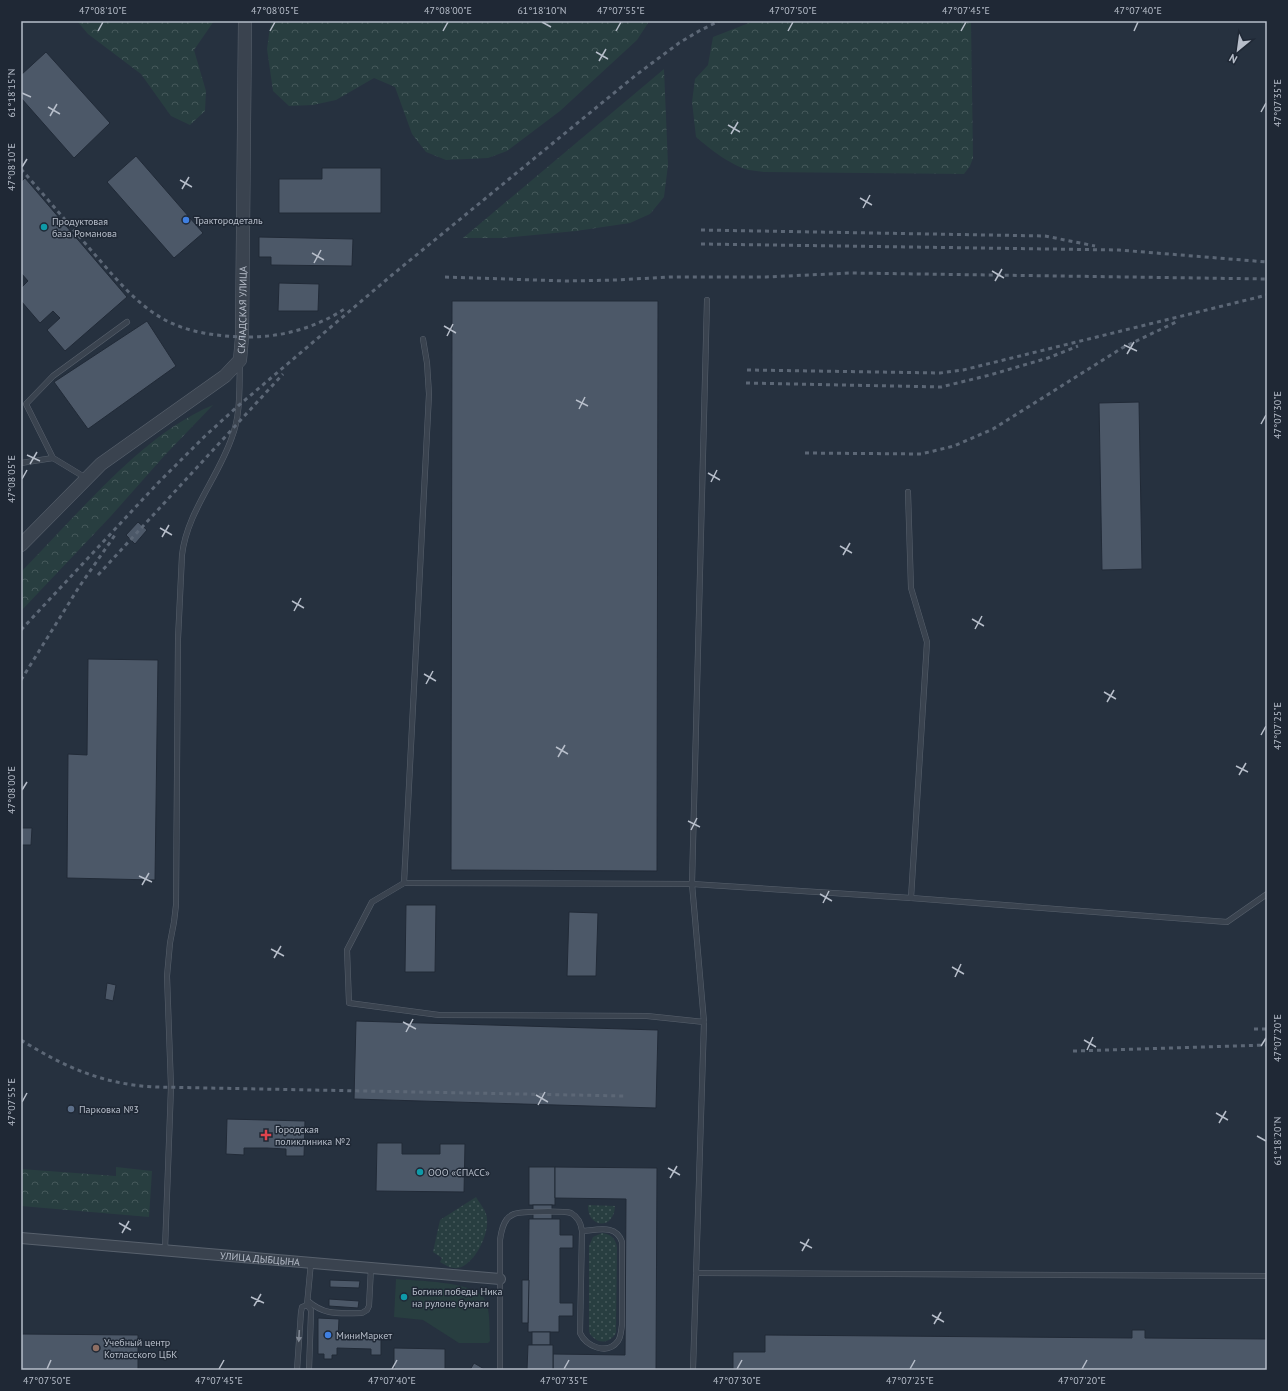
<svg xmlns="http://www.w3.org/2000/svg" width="1288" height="1391" font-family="'PT Sans',sans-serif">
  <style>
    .grass { fill: url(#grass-dots) }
    .forest { fill: url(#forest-crowns) }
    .park { fill: #283e40 }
    .building { fill: #4c5868; stroke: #212a37 }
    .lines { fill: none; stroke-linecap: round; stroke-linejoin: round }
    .service-casing { stroke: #58616d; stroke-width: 6 }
    .minor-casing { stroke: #58616d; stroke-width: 12 }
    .tertiary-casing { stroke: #58616d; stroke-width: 14 }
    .service { stroke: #3a434f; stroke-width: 5 }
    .minor { stroke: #3a434f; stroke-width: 10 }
    .tertiary { stroke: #3a434f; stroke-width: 13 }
    .rail { stroke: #5c6776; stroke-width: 3; stroke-dasharray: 4 4; stroke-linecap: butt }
    .oneway { fill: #7f8793 }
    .ticks { fill: none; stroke: #b7beca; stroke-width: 1.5 }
    .shop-dot { fill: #3f7fe0; stroke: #1f2835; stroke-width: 1.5 }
    .culture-dot { fill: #0f9aa8; stroke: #1f2835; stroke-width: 1.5 }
    .service-dot { fill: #5c6f8a; stroke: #1f2835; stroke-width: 1.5 }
    .health-dot { fill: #e0444e; stroke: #1f2835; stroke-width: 1.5 }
    .education-dot { fill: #8d6e63; stroke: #1f2835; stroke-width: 1.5 }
    .labels { text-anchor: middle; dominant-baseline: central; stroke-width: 3; stroke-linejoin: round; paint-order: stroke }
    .poi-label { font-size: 10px; fill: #b7beca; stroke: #1f2835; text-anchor: start }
    .street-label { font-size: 10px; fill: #b7beca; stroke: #1f2835 }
    .neatline { fill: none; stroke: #b7beca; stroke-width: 1.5 }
    .ticks-label { font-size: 10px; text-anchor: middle; fill: #b7beca }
  </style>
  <defs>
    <pattern id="grass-dots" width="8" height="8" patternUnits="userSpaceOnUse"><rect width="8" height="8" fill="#283e40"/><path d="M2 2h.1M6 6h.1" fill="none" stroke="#45585a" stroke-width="1.8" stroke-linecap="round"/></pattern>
    <pattern id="forest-crowns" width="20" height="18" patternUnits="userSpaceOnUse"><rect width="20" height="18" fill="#283e40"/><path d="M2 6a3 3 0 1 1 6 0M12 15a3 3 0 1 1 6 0" fill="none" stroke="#45585a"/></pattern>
  </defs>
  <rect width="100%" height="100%" fill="#26313f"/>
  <g class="grass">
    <path d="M476,1197C480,1204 487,1211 487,1219C489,1235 474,1265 458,1268C451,1269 445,1265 440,1262L442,1258L433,1252L440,1220Z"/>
    <path d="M588,1205L615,1206C614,1231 587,1228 588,1205Z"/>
    <path d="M602,1233C611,1234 616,1239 617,1248L616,1333C609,1345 595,1344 589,1332V1246L593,1237Z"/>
  </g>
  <g class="forest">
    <polygon points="77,21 214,21 194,50 206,91 205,111 190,125 171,116 141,74 88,34"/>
    <polygon points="272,21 647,21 648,23 637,40 560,111 507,151 488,158 446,160 426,152 412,134 395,87 374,78 336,100 313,105 289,106 273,91 267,49 270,27"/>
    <path d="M754,21H971L973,158L970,166L964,174L764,172C759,171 754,171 749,170C730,165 710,149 696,137L692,102L695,79L708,65L713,37Z"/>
    <polygon points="664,69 668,165 664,197 650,214 630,223 576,231 502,238 463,238"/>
    <path d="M213,405L165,455L111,516L21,611V572C41,551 60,531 80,510C119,470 161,427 213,405Z"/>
    <polygon points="116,1167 152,1171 149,1217 21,1206 21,1169 116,1176"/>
  </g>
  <path class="park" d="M396,1279C416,1281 473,1281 484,1298C491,1310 489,1327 490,1341L488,1343H459L423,1320L394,1317Z"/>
  <g class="building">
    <polygon points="46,52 110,123 74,158 21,98 21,75"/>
    <polygon points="136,156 203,233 174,258 107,182"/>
    <polygon points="322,168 381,168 381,213 279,213 279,179 322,179"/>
    <polygon points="25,178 127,297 65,351 47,330 60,318 53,311 40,323 21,301 21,288 28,281 21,273 21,182"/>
    <polygon points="259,237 353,239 352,266 271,265 271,257 259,257"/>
    <polygon points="279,283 319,284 318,311 278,311"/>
    <polygon points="452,301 658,301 657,871 451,870"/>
    <polygon points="147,321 176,366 88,429 54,382"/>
    <polygon points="1139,402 1142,569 1102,570 1099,403"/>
    <polygon points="138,522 147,530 135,544 126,535"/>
    <polygon points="88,659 158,660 155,880 67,878 68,754 87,755"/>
    <polygon points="21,828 32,828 31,845 21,845"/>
    <polygon points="406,905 436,905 435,972 405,972"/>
    <polygon points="569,912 598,913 596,976 567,976"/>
    <polygon points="107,983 116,985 113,1001 105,999"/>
    <polygon points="356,1021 658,1030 656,1108 354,1099"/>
    <polygon points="227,1119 305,1121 304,1156 286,1156 286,1149 267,1148 244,1148 244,1155 226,1154"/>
    <polygon points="377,1143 402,1143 402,1154 440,1154 440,1144 465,1144 464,1192 376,1191"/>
    <rect x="529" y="1167" width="26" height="38"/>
    <polygon points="555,1167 657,1168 656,1370 553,1370 553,1354 625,1355 626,1199 555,1198"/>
    <rect x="533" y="1205" width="19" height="14"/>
    <polygon points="529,1219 560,1219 560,1235 573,1235 573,1248 560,1248 560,1303 573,1303 573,1316 559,1316 559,1332 528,1332"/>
    <polygon points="330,1280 360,1281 359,1288 330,1287"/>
    <polygon points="522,1280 529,1280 528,1323 522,1323"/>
    <polygon points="329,1299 359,1301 358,1308 329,1306"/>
    <polygon points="318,1318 339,1319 338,1338 381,1339 381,1355 371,1355 371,1349 337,1348 337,1355 332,1355 332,1359 324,1359 324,1354 318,1354"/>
    <polygon points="1132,1330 1145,1330 1145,1338 1267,1339 1267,1370 733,1370 733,1352 765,1352 765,1335 1132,1338"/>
    <rect x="532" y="1332" width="18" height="13"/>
    <polygon points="21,1334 138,1335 138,1370 21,1370"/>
    <polygon points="528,1345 553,1345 553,1370 527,1370"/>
    <polygon points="394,1348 445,1349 445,1370 394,1370"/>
    <polygon points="474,1363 486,1370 470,1370"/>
  </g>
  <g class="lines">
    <defs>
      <g id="service">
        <polyline points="423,339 427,363 429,394 404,883 692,884 911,898 1227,922 1267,894"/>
        <polyline points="53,458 26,404 53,376 127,322"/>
        <polyline points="21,463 53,458 86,478"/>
        <polyline points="908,492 911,588 927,642 911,898"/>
        <polyline points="404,883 372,902 347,950 349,1003 439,1015 647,1016 704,1022"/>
        <path d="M165,1249L171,1087L167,976L170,943L174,922L176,905L178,639L182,555C187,512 218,478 232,437C241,414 239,387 240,363"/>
        <polyline points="696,1273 1267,1276"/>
        <path d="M308,1301C325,1316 340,1313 362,1313L367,1310L369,1306L371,1268"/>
        <polyline points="297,1370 301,1312 302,1307 307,1305"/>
        <polyline points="309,1370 311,1313 311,1310 307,1305 311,1262"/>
        <path d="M500,1370V1240C501,1233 502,1225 507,1219C508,1217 512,1215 514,1214C522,1211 564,1211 571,1213C578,1217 581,1223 582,1231L580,1333C586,1346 607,1356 618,1341C621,1337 621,1331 622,1325V1242C616,1224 598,1230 582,1231"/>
        <polyline points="693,1370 704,1022 692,884 707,300"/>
      </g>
      <g id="minor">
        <path id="s1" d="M21,1238L500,1279"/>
      </g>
      <g id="tertiary">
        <path id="s2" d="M21,545L101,464L225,376L240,360L242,337L245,21"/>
      </g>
    </defs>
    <use href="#service" class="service-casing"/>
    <use href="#minor" class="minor-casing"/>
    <use href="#tertiary" class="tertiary-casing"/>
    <use href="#service" class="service"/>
    <use href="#minor" class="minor"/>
    <use href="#tertiary" class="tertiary"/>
    <g class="rail">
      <path d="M21,169C44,195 67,222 90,249C113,275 136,305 167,321C191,333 217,336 243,337C280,338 316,328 346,308"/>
      <polyline points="701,230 1045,236 1095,246"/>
      <polyline points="701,244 1119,250 1267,262"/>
      <polyline points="445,277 566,281 617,280 669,277 766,277 851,273 1267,279"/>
      <polyline points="747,370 940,373 963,370 1267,295"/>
      <polyline points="746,383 941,387 990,375 1048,358 1078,346"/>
      <polyline points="805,453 921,454 954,446 993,429 1122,348 1178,321"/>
      <polyline points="98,575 283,374"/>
      <polyline points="21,630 158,483 204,437 238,406 392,275 636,75 679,43 699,31 719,21"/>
      <polyline points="21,680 79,587 115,535"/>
      <polyline points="1254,1029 1267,1029"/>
      <path d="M21,1040C64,1067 105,1085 156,1087L625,1096"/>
      <polyline points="1073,1051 1267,1045"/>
    </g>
  </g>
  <defs><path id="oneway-solid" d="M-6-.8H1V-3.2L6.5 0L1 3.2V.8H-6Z"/></defs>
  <use class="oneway" href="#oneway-solid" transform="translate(299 1336) rotate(93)"/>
  <path class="ticks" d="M542,22L551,27M98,31L103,22M270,31L275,22M443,31L448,22M616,31L621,22M788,31L793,22M961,31L966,22M1134,31L1138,22M596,52L608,59M599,61L606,49M22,93L31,97M48,107L60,114M1261,112L1266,103M50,116L57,104M728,125L740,132M731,134L738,122M22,167L27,159M180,180L192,187M182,189L189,177M860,198L872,205M863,208L870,195M312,253L324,260M314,263L321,250M992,271L1004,278M995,281L1002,269M444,326L456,333M447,336L453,324M1124,345L1137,351M1127,354L1134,342M576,400L588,406M579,409L585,397M1261,424L1266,415M27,455L40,461M30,464L37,452M708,473L720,480M22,479L27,470M711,482L717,470M160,528L172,535M162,537L169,525M840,546L852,553M843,555L850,543M292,601L304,608M294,611L301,598M972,619L984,626M975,629L982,616M424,674L436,681M426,684L433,671M1104,692L1116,699M1107,702L1114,690M1261,735L1266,726M556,747L568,754M558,757L565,745M1236,766L1248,772M1239,775L1246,763M22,790L27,782M688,821L700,827M691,830L697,818M139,876L152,882M142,885L149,873M820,894L832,901M823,903L829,891M271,949L284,956M274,958L281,946M952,967L964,974M955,977L961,964M403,1022L416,1029M406,1032L413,1019M1084,1040L1096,1047M1261,1046L1266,1038M1087,1050L1093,1037M536,1095L548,1102M22,1102L27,1093M538,1105L545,1092M1216,1113L1228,1120M1219,1123L1226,1111M1257,1136L1266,1141M668,1168L680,1175M670,1178L677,1166M119,1223L131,1230M122,1233L129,1221M800,1242L812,1248M802,1251L809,1239M251,1297L264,1303M254,1306L261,1294M932,1315L944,1322M934,1324L941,1312M47,1369L51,1360M219,1369L224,1360M392,1369L397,1360M564,1369L569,1360M737,1369L742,1360M910,1369L915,1360M1082,1369L1087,1360"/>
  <g class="shop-dot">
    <circle cx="186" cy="220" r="4"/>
    <circle cx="328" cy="1335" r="4"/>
  </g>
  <g class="culture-dot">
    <circle cx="44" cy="227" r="4"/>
    <circle cx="420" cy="1172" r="4"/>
    <circle cx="404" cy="1297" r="4"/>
  </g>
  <circle class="service-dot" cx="71" cy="1109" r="4"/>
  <path class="health-dot" d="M264 1129h4v4h4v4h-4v4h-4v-4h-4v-4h4z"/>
  <circle class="education-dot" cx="96" cy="1348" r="4"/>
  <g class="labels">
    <g class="poi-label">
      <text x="194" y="220">Трактородеталь</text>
      <text x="52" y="221">Продуктовая<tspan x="52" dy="12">база Романова</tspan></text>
      <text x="79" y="1109">Парковка №3</text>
      <text x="275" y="1129">Городская<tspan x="275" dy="12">поликлиника №2</tspan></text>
      <text x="428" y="1172">ООО «СПАСС»</text>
      <text x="412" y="1291">Богиня победы Ника<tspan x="412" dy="12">на рулоне бумаги</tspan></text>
      <text x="336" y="1335">MиниMаркет</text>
      <text x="104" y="1342">Учебный центр<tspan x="104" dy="12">Котласского ЦБК</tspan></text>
    </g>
    <g class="street-label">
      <text stroke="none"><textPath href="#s2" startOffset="338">СКЛАДСКАЯ УЛИЦА</textPath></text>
      <text stroke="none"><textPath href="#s1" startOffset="240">УЛИЦА ДЫБЦЫНА</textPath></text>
    </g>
  </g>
  <rect width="1288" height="1391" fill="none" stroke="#1f2835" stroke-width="44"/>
  <g transform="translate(1238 50) rotate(209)" stroke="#1f2835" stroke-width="3" paint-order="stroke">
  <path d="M0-3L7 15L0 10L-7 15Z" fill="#b7beca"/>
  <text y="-6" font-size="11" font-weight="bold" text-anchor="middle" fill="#b7beca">N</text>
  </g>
  <rect x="22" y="22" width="1244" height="1347" class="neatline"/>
  <g class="ticks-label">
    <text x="103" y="14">47°08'10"E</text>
    <text x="275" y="14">47°08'05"E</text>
    <text x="448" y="14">47°08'00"E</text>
    <text x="542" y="14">61°18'10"N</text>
    <text x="621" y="14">47°07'55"E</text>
    <text x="793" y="14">47°07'50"E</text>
    <text x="966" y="14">47°07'45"E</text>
    <text x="1138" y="14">47°07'40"E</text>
    <text transform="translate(11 93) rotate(-90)" y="4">61°18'15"N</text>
    <text transform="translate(1277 103) rotate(-90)" y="4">47°07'35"E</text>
    <text transform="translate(11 167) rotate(-90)" y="4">47°08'10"E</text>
    <text transform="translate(1277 415) rotate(-90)" y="4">47°07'30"E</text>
    <text transform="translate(11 479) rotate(-90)" y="4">47°08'05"E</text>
    <text transform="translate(1277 726) rotate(-90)" y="4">47°07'25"E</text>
    <text transform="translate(11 790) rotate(-90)" y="4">47°08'00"E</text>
    <text transform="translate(1277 1038) rotate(-90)" y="4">47°07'20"E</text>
    <text transform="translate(11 1102) rotate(-90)" y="4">47°07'55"E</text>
    <text transform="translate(1277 1141) rotate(-90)" y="4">61°18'20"N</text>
    <text x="47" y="1384">47°07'50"E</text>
    <text x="219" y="1384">47°07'45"E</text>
    <text x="392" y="1384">47°07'40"E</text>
    <text x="564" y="1384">47°07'35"E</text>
    <text x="737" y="1384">47°07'30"E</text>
    <text x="910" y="1384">47°07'25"E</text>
    <text x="1082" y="1384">47°07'20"E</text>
  </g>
</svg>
